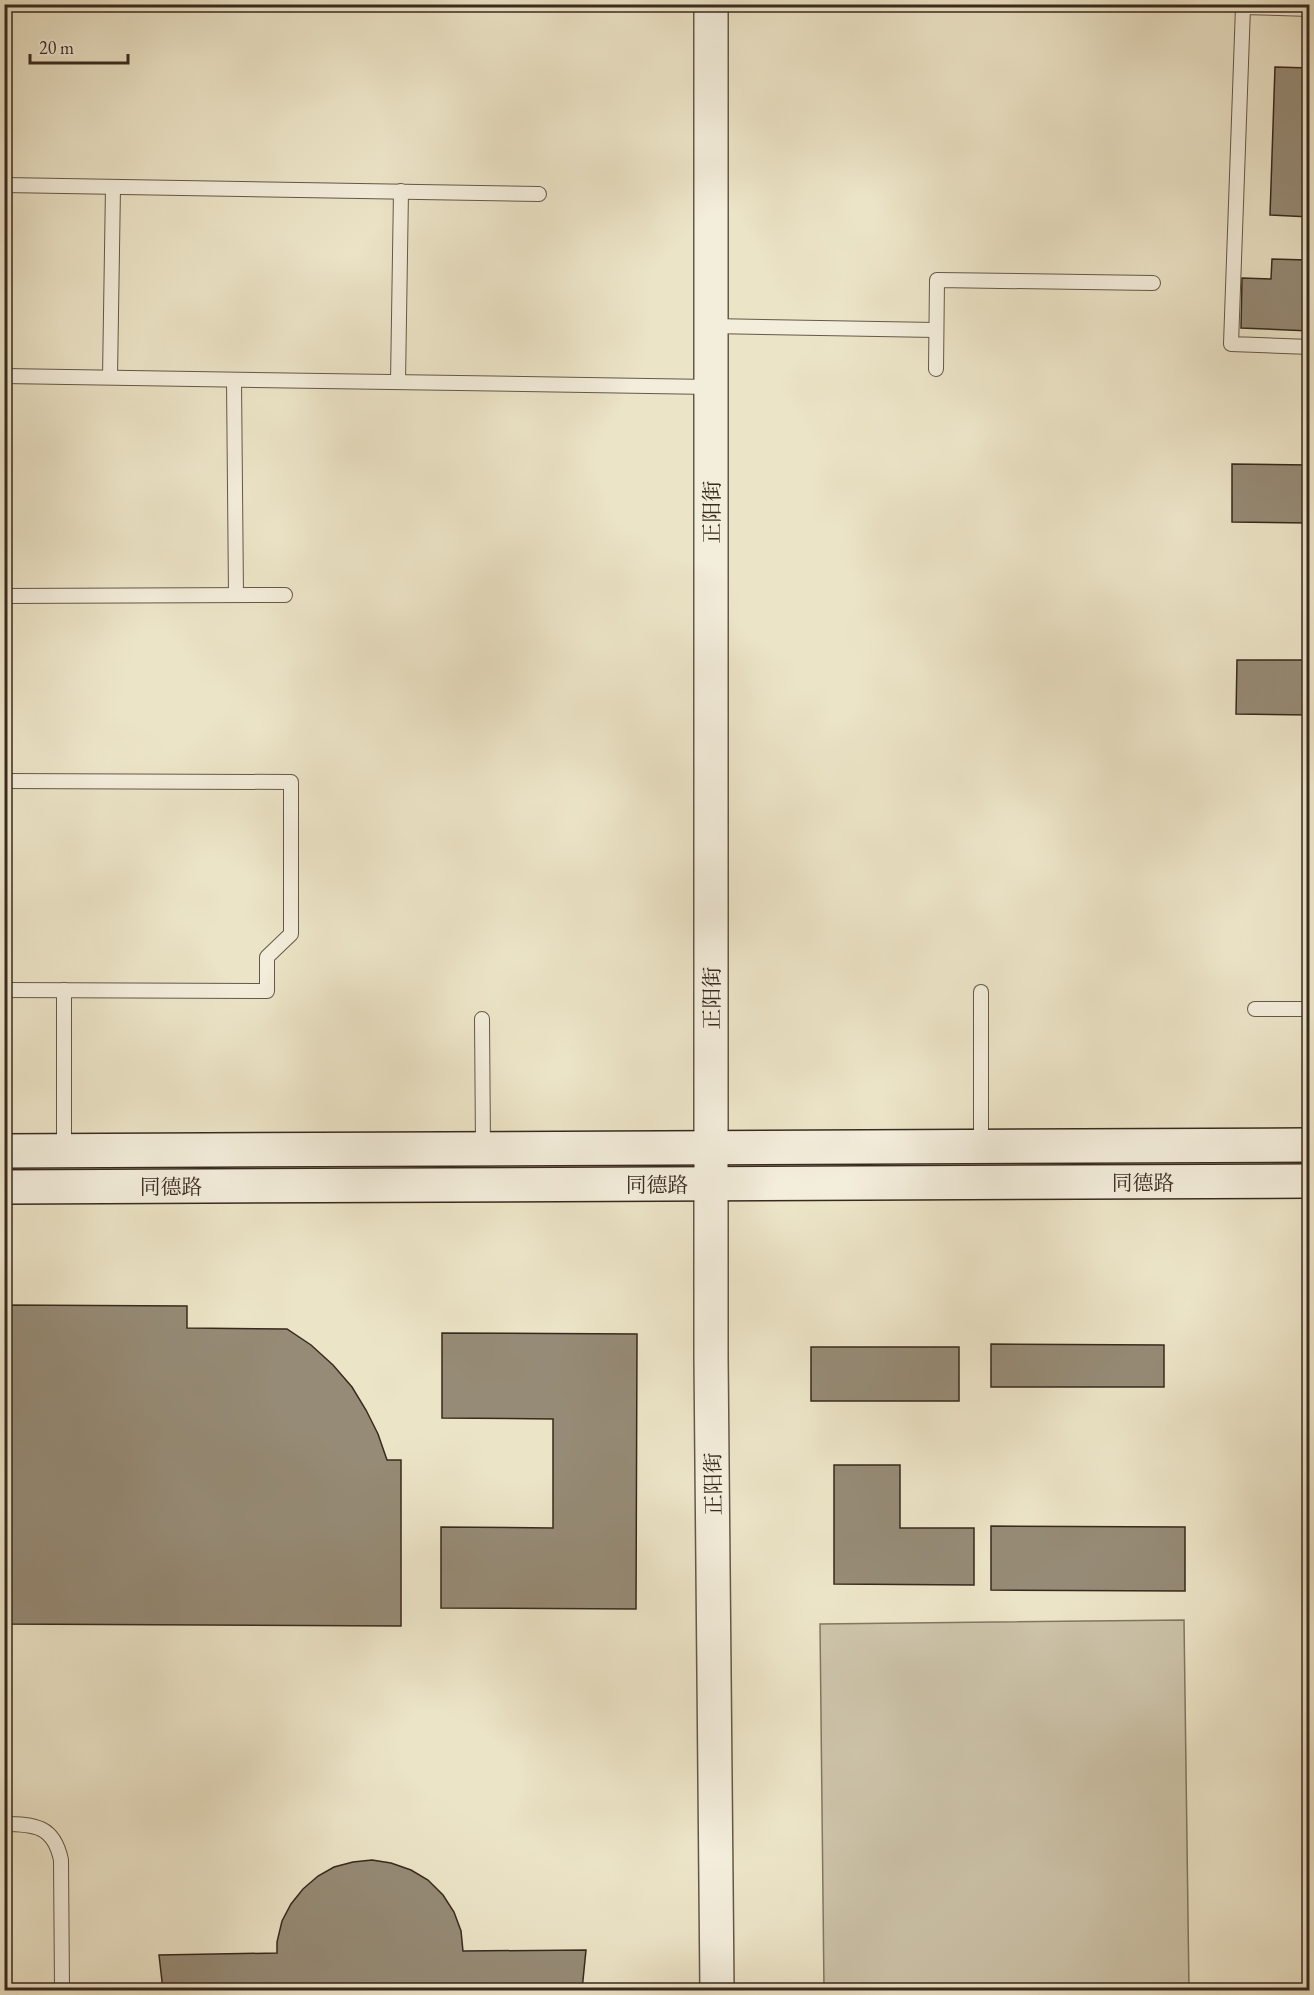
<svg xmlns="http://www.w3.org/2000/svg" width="1314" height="1995" font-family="'EB Garamond','Noto Serif SC',serif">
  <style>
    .green { fill: #cdc4aa; stroke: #827764; stroke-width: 1.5 }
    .building { fill: #968b76; stroke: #382a1f; stroke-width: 1.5 }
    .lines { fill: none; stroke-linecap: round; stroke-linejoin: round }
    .service-casing { stroke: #655849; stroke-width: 16 }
    .tertiary-casing { stroke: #655849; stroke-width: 36 }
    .secondary-casing { stroke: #382a1f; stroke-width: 36 }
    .service { stroke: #f3eddb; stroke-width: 14 }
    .tertiary { stroke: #f3eddb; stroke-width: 33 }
    .secondary { stroke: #f3eddb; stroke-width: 33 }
    .labels { text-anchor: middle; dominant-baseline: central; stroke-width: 4.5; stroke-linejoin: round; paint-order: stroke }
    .street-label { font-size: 21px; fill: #382a1f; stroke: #f3eddb }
  </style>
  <rect width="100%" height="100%" fill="#ece4c7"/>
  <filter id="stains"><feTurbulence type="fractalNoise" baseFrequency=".00333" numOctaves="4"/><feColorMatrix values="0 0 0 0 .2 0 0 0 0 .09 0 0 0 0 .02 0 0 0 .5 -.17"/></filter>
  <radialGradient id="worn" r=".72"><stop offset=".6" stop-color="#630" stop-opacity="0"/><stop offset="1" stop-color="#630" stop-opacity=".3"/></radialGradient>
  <polygon class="green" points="1184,1620 1189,1990 824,1990 820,1624"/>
  <g class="building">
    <polygon points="1275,67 1310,68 1310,217 1270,215"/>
    <polygon points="1272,259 1307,260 1307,280 1310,280 1310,331 1241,328 1242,278 1271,279"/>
    <polygon points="1232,464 1310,465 1310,523 1232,522"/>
    <polygon points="1237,660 1310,660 1310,715 1236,714"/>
    <polygon points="4,1305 187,1306 187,1328 287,1329 311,1345 333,1365 352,1387 366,1410 378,1434 387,1460 401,1460 401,1626 4,1624"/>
    <polygon points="442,1333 637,1334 636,1609 441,1608 441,1527 553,1528 553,1419 442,1418"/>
    <polygon points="991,1344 1164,1345 1164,1387 991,1387"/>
    <rect x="811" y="1347" width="148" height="54"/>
    <polygon points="834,1465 900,1465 900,1528 974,1528 974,1585 834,1584"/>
    <polygon points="991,1526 1185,1527 1185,1591 991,1590"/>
    <polygon points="372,1860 391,1863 411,1870 428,1880 443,1895 454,1912 461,1931 463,1951 586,1950 582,1990 163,1990 159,1955 277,1953 277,1942 282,1921 291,1904 303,1889 318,1876 334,1867 353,1862"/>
  </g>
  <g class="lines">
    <defs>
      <g id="service">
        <polyline points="1310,9 1243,7 1231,344 1310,347"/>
        <polyline points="4,185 539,194"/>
        <polyline points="711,326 936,330"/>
        <polyline points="936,369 937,280 1153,283"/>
        <polyline points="4,376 711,387"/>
        <polyline points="110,377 113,187"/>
        <polyline points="234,380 236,595"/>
        <polyline points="398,382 401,191"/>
        <polyline points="4,596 285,595"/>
        <polyline points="4,781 291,782 291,934 267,957 267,991 4,990"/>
        <polyline points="64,990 64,1150"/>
        <polyline points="981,992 981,1146"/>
        <polyline points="1255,1009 1310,1009"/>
        <polyline points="482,1019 483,1148"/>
        <path d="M4,1824C35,1824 54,1826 61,1860L62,1990"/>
      </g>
      <polyline id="tertiary" points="711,4 711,1357 717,1990"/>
      <g id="secondary">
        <polyline points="4,1151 1310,1145"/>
        <polyline points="4,1187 1310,1181"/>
      </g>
    </defs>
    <use href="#service" class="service-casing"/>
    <use href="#tertiary" class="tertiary-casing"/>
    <use href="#secondary" class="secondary-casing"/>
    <use href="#service" class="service"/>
    <use href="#tertiary" class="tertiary"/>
    <use href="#secondary" class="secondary"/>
  </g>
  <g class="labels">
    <g class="street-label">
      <text transform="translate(711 512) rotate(-90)">正阳街</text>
      <text transform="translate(711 998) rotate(-90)">正阳街</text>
      <text x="1143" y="1182">同德路</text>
      <text x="657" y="1184">同德路</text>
      <text x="171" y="1186">同德路</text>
      <text transform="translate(713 1484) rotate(-91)">正阳街</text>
    </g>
  </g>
  <rect width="1314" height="1995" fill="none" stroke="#ece4c7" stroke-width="24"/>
  <rect x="6" y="6" width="1302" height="1983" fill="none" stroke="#382a1f" stroke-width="3"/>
  <rect x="12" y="12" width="1290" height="1971" fill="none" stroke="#382a1f" stroke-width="1.5"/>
  <path d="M30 54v9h98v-9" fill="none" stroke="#382a1f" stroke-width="3"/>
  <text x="39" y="54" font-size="18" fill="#382a1f" stroke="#f3eddb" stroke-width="4.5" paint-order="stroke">20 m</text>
  <rect width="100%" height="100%" filter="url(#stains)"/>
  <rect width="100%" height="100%" fill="url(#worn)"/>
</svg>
